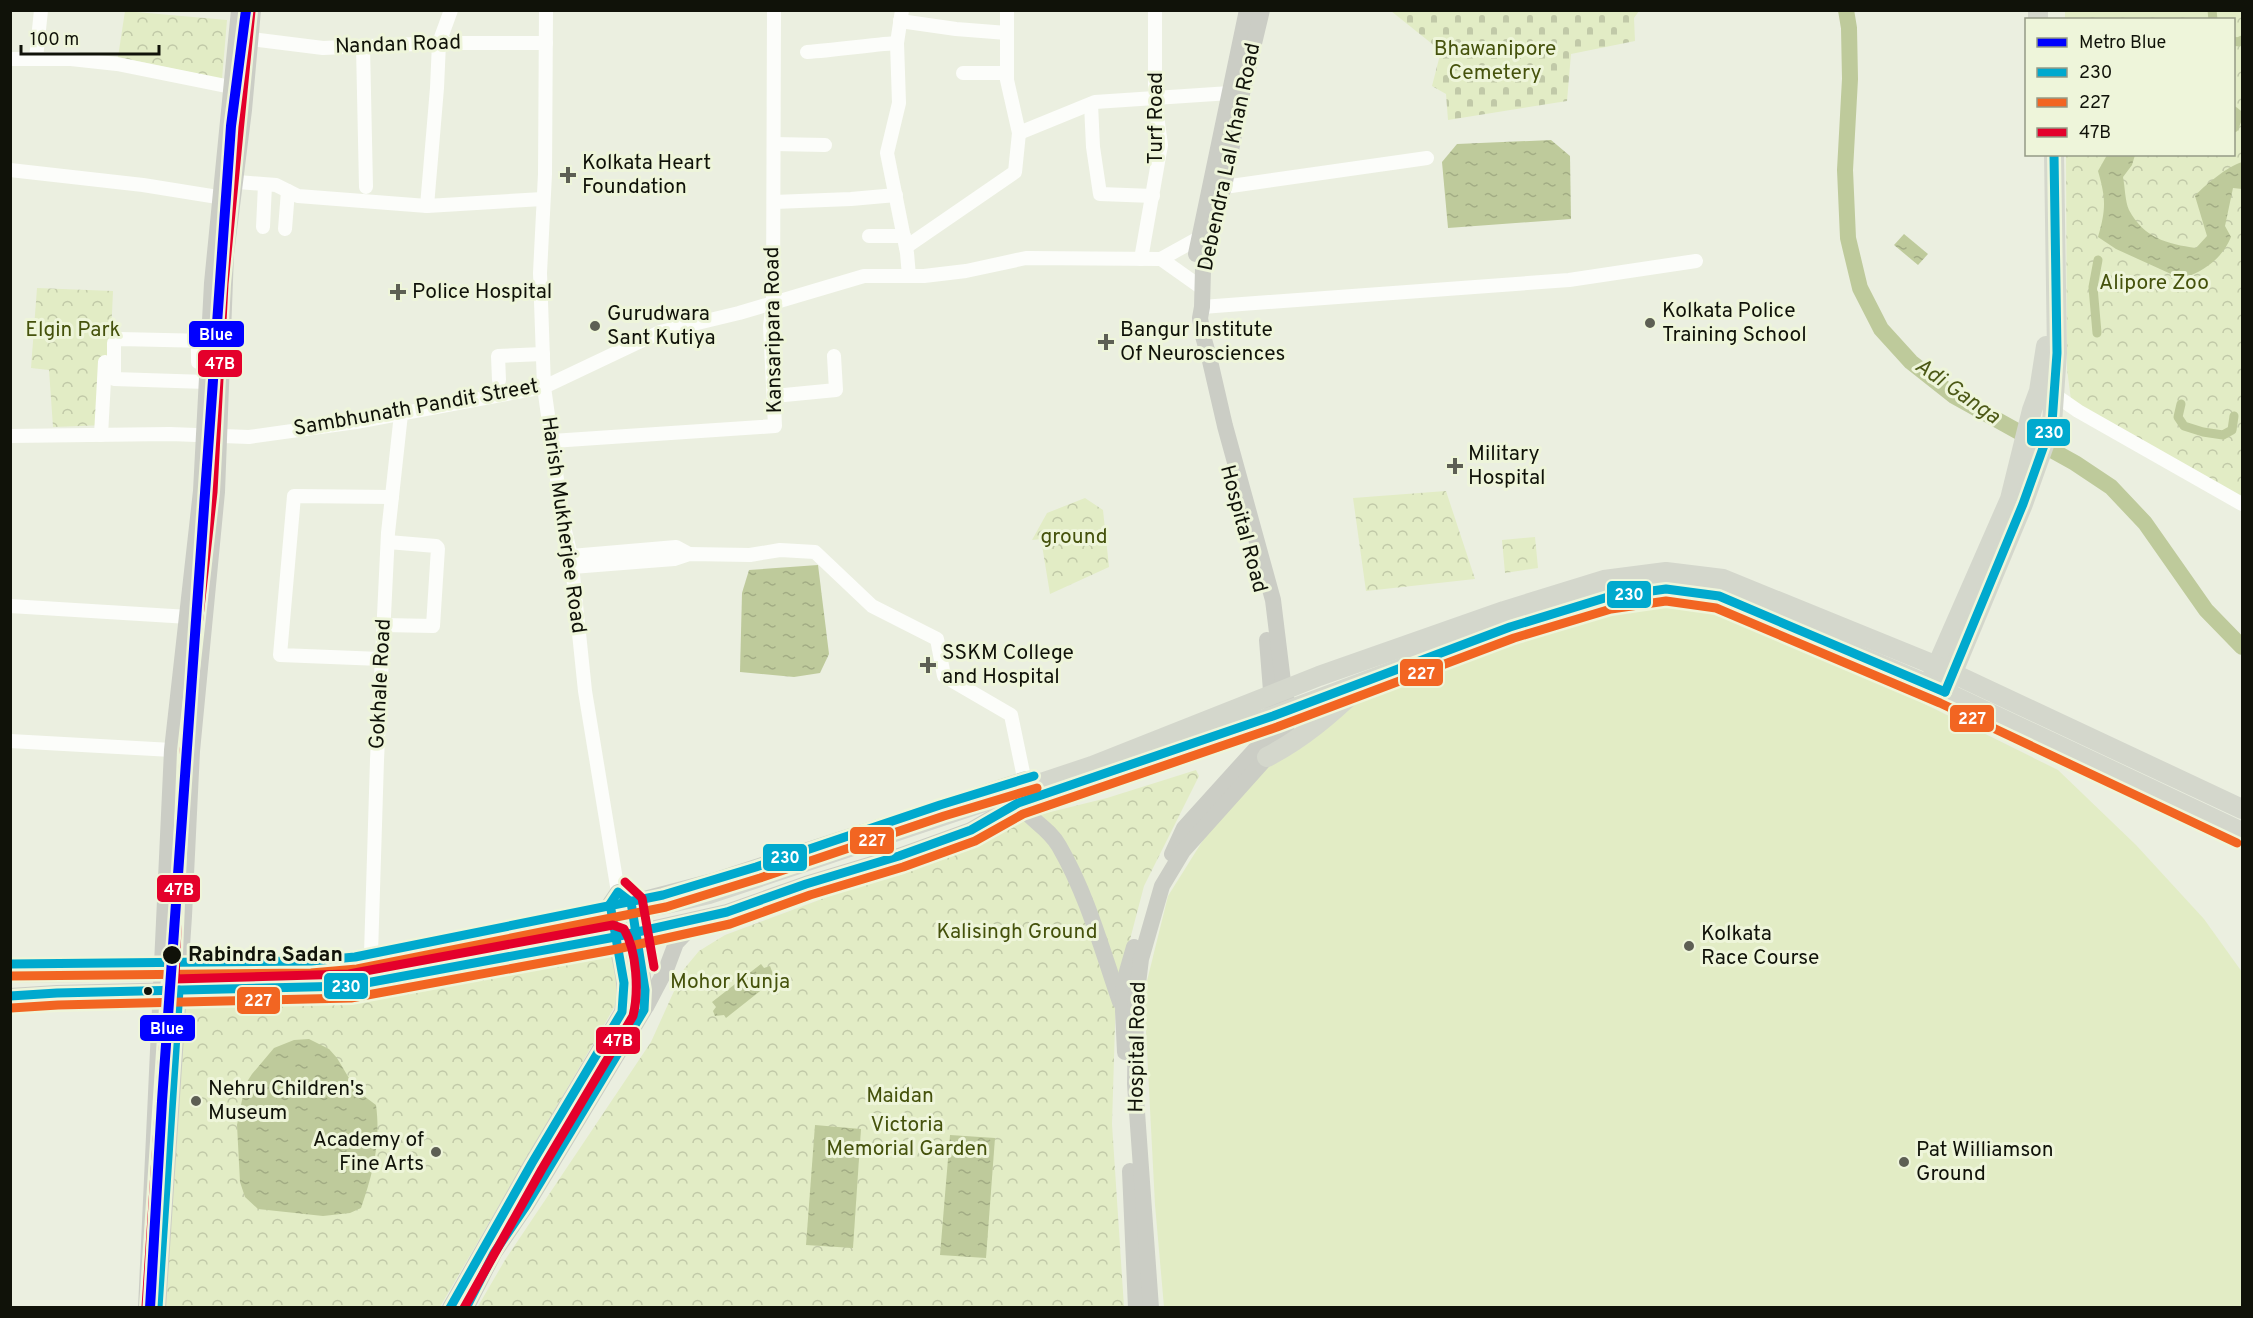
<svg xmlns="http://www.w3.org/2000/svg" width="2253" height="1318" font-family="Overpass,sans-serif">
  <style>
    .grass { fill: #e2ecc5 }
    .cemetery { fill: url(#cemetery-stones) }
    .park { fill: url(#park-crowns) }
    .water { fill: url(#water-ripples) }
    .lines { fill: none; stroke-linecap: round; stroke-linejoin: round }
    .canal { stroke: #beca9b; stroke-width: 9 }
    .river { stroke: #beca9b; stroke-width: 16 }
    .minor { stroke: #fcfdfa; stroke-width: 14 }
    .major { stroke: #cbcdc5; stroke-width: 16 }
    .highway { stroke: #d4d7cc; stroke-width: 20 }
    .bus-1-casing { stroke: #eef5da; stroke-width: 14 }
    .bus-2-casing { stroke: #eef5da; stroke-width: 14 }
    .bus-3-casing { stroke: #eef5da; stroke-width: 14 }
    .bus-1 { stroke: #00a9ce; stroke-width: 9 }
    .bus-2 { stroke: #f26522; stroke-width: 9 }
    .bus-3 { stroke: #e4002b; stroke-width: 9 }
    .metro-1-casing { stroke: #eef5da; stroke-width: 15 }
    .metro-1 { stroke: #00f; stroke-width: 10 }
    .poi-dot { fill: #5d5f54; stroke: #eef5da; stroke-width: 2 }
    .stop-dot { fill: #101209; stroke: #eef5da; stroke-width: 2 }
    .labels { text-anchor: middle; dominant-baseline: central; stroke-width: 6; stroke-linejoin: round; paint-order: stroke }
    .street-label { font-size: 21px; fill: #101209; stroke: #eef5da }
    .park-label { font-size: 21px; fill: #45520c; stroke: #eef5da }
    .poi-label { font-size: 21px; fill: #101209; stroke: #eef5da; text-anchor: start }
    .stop-label { font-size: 21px; font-weight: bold; fill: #101209; stroke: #eef5da; text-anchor: start }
    .water-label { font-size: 22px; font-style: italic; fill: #4c5916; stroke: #eef5da }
    .line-badge { stroke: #eef5da; stroke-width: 2 }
    .badge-label { font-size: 16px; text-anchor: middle; font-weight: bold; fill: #fff }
  </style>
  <defs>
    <pattern id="cemetery-stones" width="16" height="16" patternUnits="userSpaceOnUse" patternTransform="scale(1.5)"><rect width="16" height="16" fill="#e2ecc5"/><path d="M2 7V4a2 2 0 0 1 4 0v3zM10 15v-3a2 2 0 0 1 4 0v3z" fill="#c1c9a8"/></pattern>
    <pattern id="park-crowns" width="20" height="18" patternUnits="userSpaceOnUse" patternTransform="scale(1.5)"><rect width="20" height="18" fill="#e2ecc5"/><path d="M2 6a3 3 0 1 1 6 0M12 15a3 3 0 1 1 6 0" fill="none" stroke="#c1c9a8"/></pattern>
    <pattern id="water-ripples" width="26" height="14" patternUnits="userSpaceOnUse" patternTransform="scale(1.5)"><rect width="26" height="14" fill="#beca9b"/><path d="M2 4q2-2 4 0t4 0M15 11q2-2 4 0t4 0" fill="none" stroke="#a2ac84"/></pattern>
  </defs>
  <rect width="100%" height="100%" fill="#ebefe0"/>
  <polygon class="grass" points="1658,599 1709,610 1862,673 2058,770 2136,845 2204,919 2242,972 2242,1307 1164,1307 1155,1205 1144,993 1168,896 1215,821 1303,731 1384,681 1506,637 1608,607"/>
  <polygon class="cemetery" points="1391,11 1639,11 1634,18 1635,41 1571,54 1567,101 1448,120 1446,94 1432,86 1441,51"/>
  <g class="park">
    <polygon points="125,11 227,20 222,79 118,57"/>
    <polygon points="2065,11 2242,11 2242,497 2071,400 2067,369 2066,155 2234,154 2234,20 2065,19"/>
    <polygon points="37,288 113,291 107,425 53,427 49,370 31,368"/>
    <polygon points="1446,491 1475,579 1366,591 1353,498"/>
    <polygon points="1085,498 1103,510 1109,567 1050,594 1041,539 1032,540 1047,513"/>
    <polygon points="1535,537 1538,568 1505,573 1502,540"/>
    <polygon points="1196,770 1199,776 1144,886 1116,993 1112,1124 1124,1307 477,1308 505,1260 651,1042 684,969 699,951 725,935 889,874 1014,821 1107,798"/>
    <polygon points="616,956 622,994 440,1307 153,1308 171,1002 358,992"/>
  </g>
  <g class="water">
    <polygon points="1551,140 1570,156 1571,219 1448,228 1442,162 1457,144"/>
    <path d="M2107,155H2135L2132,165L2123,177C2125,187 2125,201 2129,210C2144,238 2167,244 2196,248L2207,236L2195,196C2205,185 2228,166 2242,162V189L2233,188L2225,226L2231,237C2222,259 2204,271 2182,279L2116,249L2098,237C2106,209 2106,199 2098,171Z"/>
    <polygon points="1904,234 1928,254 1918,265 1894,245"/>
    <polygon points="818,565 829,654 820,673 794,677 740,672 742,593 749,570"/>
    <polygon points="761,964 764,968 770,966 773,974 771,977 774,980 726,1018 724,1015 715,1016 713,1011 716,1007 712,1002"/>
    <path d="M309,1039L329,1049L337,1058L356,1090L376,1105C381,1143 373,1173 361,1208L350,1213L323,1216L258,1209L245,1197L240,1182L237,1125L245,1085L252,1074L274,1048L294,1040Z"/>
    <polygon points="815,1125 861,1129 853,1248 806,1245"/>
    <polygon points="950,1135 995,1138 986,1258 940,1255"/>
  </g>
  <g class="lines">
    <g class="canal">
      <polyline points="2212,10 2213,20"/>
      <polyline points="2234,41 2238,42 2242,40"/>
      <polyline points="2234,111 2239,115 2234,128"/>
      <polyline points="2097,333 2093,287 2098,260"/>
      <polyline points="2181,404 2178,417 2184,426 2203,432 2223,435 2232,430 2234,416"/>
    </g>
    <polyline class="river" points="1846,10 1849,28 1850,79 1845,170 1848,238 1860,288 1881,329 1911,362 1954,396 2075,463 2111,487 2145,523 2206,610 2242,647"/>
    <g class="minor">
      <polyline points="546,10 545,174 540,273 544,387 563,522 571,556 585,691 618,892"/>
      <polyline points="902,10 897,43 899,103 887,153 907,253 909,276"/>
      <polyline points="900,21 956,29 1007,33"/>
      <polyline points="251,39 323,48 439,43 546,43"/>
      <polyline points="363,46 366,187"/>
      <path d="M807,52C837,50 867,45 897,43"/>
      <polyline points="10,59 71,59 117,64 231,87"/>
      <polyline points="36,59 41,10"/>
      <polyline points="963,73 1007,73"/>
      <polyline points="1091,104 1093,147 1100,194 1153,196"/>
      <polyline points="1019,133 1095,102 1230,93"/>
      <polyline points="774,144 825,145"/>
      <polyline points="10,170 143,185 230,199"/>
      <polyline points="226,181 276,185 298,196 427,206 543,199"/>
      <polyline points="1224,187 1427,158"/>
      <polyline points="774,202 851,199 896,195"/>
      <polyline points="427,206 437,88 439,43 451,10"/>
      <polyline points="263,227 265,185"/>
      <polyline points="285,229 288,191"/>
      <polyline points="869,236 904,236"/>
      <polyline points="906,247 1015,172 1019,133 1007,80 1007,10"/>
      <polyline points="1141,259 1161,145 1155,101 1155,10"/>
      <polyline points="1161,259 1202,288"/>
      <polyline points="1202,307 1569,280 1696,261"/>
      <polyline points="198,347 198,362 208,363"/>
      <polyline points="499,380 498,356 543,354"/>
      <polyline points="207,382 114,379 114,343 119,339 209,341"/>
      <polyline points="2055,395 2078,411 2242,504"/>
      <polyline points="774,396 836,390 834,356"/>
      <polyline points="101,435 105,362"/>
      <polyline points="10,436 170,434 249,437 356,422 544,387 660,332 739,313 864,276 924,276 966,271 1026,258 1161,259 1199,238 1205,239"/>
      <polyline points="552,441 775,426 770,326 773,302 774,10"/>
      <polyline points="571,556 676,547 689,554"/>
      <polyline points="572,567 674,559 689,554 750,555 780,550 815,552 872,606 937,639 944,676 1011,715 1026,787"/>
      <polyline points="10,606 205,618"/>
      <polyline points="384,625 433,626 438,548 436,546 388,542"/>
      <polyline points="381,659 280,655 294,496 392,497"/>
      <polyline points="10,741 172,750"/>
      <polyline points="371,954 377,760 388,533 401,414"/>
    </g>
    <g class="major">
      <polyline points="1196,254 1247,10"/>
      <polyline points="1172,854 1184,828 1261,743 1269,729 1273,716 1267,640"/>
      <polyline points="644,899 713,881 1026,779"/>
      <path d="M10,996L57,993L350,986L458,965L615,937L727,912L806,884L899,856L971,830L1018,803C1029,819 1049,828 1059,846C1087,894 1102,950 1120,1002"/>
      <polyline points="646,1007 667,967 676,943 699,919"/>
      <polyline points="1125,1052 1123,1011 1124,982 1134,947"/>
      <polyline points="1130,1171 1136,1308"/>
      <polyline points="146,1308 172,750 201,491 212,283 239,10"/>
      <polyline points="158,1308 184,916 192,751 217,492 226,254 244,110 253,10"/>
      <path d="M450,1308L532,1163L622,1012C628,983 621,966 615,937C612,927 611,915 610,904L618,892L631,902L645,990L644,1010L526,1206L494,1253L466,1308"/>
      <polyline points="1151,1308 1135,1084 1136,1000 1141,959 1162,886 1183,851 1277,746 1286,730 1289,710 1284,690 1273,600 1225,426 1210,361 1203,336 1200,318 1202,307 1203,269 1218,204 1224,187 1241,98 1262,10"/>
    </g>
    <g class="highway">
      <polyline points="2038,10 2038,20"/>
      <polyline points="1932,677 2010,499 2032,410 2039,391 2046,346"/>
      <polyline points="1948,684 2023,504 2052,423 2057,353 2054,154"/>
      <path d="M1267,757C1302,739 1331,714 1359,687"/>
      <polyline points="1112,771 1273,716 1510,627 1608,597 1666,589 1719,596 1945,692 2242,832"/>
      <polyline points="10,973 180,971 359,965 421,954 554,924 666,904 709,894 1092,766 1319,676 1504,611 1604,580 1666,572 1723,579 1937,666 2242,809"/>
    </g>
    <defs>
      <g id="bus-1">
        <polyline points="1945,692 2023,504 2052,423 2057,353 2054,154"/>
        <polyline points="10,964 311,961 355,957 663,895 756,867 940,805 1034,776"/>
        <polyline points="10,996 57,993 350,986 615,937 727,912 806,884 899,856 971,830 1018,803 1273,716 1510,627 1608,597 1666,589 1719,596 1945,692"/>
        <polyline points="158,1308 179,990"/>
        <polyline points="450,1308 532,1163 622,1012 624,983 610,904 618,892 631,902 645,990 644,1010 526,1206 494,1253 466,1308"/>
      </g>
      <g id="bus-2">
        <polyline points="10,976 311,973 357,969 666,907 760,878 944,816 1037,788"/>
        <polyline points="11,1008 58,1005 351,998 617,949 730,924 810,895 903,867 975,841 1023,814 1277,727 1514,638 1611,609 1666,601 1716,608 1940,703 2237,843"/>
      </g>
      <g id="bus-3">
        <path d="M251,11L224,284L213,492L184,751L175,979L349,974L613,925L624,929C637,951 639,992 633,1016L542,1169L464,1308"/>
        <polyline points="625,882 642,898 654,967"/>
        <polyline points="146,1307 169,962"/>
      </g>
    </defs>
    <use href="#bus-1" class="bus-1-casing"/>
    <use href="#bus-2" class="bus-2-casing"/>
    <use href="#bus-3" class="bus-3-casing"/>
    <use href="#bus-1" class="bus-1"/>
    <use href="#bus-2" class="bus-2"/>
    <use href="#bus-3" class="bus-3"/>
    <defs>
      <polyline id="metro-1" points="150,1308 162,1101 231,126 246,10"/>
    </defs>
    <use href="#metro-1" class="metro-1-casing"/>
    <use href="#metro-1" class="metro-1"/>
  </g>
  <g class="poi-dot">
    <path d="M565 166h6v6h6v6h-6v6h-6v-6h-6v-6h6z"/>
    <path d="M395 283h6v6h6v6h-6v6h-6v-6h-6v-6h6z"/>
    <circle cx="1650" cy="323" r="6"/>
    <circle cx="595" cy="326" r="6"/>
    <path d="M1103 333h6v6h6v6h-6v6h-6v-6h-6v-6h6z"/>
    <path d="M1452 457h6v6h6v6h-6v6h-6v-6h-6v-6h6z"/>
    <path d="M925 656h6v6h6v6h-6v6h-6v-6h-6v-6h6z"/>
    <circle cx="1689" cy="946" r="6"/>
    <circle cx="196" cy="1101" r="6"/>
    <circle cx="436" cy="1152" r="6"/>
    <circle cx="1904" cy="1162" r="6"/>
  </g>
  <g class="stop-dot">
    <circle cx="172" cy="955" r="10"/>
    <circle cx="148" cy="991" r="5"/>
  </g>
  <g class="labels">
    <g class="street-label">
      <text transform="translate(398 45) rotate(-2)">Nandan Road</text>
      <text transform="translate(1156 118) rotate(-90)">Turf Road</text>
      <text transform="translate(1230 157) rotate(-78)">Debendra Lal Khan Road</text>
      <text transform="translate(774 330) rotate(-91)">Kansaripara Road</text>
      <text transform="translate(416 408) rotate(-10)">Sambhunath Pandit Street</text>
      <text transform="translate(563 525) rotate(82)">Harish Mukherjee Road</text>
      <text transform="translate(1243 529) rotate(75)">Hospital Road</text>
      <text transform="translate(381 684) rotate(-87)">Gokhale Road</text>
      <text transform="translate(1138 1047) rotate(-89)">Hospital Road</text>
    </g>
    <g class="park-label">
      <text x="1495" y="49">Bhawanipore<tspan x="1495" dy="24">Cemetery</tspan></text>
      <text x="2154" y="283">Alipore Zoo</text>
      <text x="73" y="330">Elgin Park</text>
      <text x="1074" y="537">ground</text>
      <text x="1017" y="932">Kalisingh Ground</text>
      <text x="730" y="982">Mohor Kunja</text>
      <text x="900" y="1096">Maidan</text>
      <text x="907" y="1125">Victoria<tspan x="907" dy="24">Memorial Garden</tspan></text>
    </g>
    <g class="poi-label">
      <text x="582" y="163">Kolkata Heart<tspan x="582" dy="24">Foundation</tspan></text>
      <text x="412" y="292">Police Hospital</text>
      <text x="1662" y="311">Kolkata Police<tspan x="1662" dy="24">Training School</tspan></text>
      <text x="607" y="314">Gurudwara<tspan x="607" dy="24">Sant Kutiya</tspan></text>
      <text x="1120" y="330">Bangur Institute<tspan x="1120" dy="24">Of Neurosciences</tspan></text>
      <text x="1468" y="454">Military<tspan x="1468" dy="24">Hospital</tspan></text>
      <text x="942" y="653">SSKM College<tspan x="942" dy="24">and Hospital</tspan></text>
      <text x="1701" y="934">Kolkata<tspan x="1701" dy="24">Race Course</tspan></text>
      <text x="208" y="1089">Nehru Children's<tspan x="208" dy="24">Museum</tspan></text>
      <text x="424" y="1140" text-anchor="end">Academy of<tspan x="424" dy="24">Fine Arts</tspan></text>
      <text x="1916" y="1150">Pat Williamson<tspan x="1916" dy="24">Ground</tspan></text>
    </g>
    <g class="stop-label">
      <text x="188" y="955">Rabindra Sadan</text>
    </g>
    <g class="water-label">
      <text transform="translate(1957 392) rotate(35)">Adi Ganga</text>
    </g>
  </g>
  <g class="line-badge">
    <rect x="188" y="320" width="57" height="28" rx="6" fill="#00f"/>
    <rect x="197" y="349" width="46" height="29" rx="6" fill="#e4002b"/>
    <rect x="2026" y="418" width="45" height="29" rx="6" fill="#00a9ce"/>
    <rect x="1606" y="580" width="46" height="29" rx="6" fill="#00a9ce"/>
    <rect x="1399" y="658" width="45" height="29" rx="6" fill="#f26522"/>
    <rect x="1949" y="704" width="46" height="29" rx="6" fill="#f26522"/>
    <rect x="849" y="826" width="46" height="29" rx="6" fill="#f26522"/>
    <rect x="762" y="843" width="46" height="29" rx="6" fill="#00a9ce"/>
    <rect x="156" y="874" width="45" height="29" rx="6" fill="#e4002b"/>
    <rect x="323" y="972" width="46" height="28" rx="6" fill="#00a9ce"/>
    <rect x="236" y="986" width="45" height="29" rx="6" fill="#f26522"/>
    <rect x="139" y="1014" width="57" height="28" rx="6" fill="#00f"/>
    <rect x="595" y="1026" width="46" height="29" rx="6" fill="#e4002b"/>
  </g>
  <g class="badge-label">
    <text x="216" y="340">Blue</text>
    <text x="220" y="369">47B</text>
    <text x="2049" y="438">230</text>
    <text x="1629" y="600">230</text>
    <text x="1421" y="679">227</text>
    <text x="1972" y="724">227</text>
    <text x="872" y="846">227</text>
    <text x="785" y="863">230</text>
    <text x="179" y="895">47B</text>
    <text x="346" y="992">230</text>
    <text x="258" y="1006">227</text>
    <text x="167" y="1034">Blue</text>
    <text x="618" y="1046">47B</text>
  </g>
  <rect width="2253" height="1318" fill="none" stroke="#101209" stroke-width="24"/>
  <rect x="2025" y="18" width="210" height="138" fill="#eef5da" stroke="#959a86" stroke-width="1.5"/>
  <rect x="2037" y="38" width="30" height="9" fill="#0000ff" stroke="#959a86" stroke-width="1.5"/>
  <text x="2079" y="48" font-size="18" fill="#101209">Metro Blue</text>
  <rect x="2037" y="68" width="30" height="9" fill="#00a9ce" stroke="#959a86" stroke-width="1.5"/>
  <text x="2079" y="78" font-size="18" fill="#101209">230</text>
  <rect x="2037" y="98" width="30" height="9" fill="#f26522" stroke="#959a86" stroke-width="1.5"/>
  <text x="2079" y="108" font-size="18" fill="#101209">227</text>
  <rect x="2037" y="128" width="30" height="9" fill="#e4002b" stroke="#959a86" stroke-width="1.5"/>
  <text x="2079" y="138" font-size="18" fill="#101209">47B</text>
  <path d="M21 45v9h138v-9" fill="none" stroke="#101209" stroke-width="3"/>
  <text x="30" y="45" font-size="18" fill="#101209" stroke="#eef5da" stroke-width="4.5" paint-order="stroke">100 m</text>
</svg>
